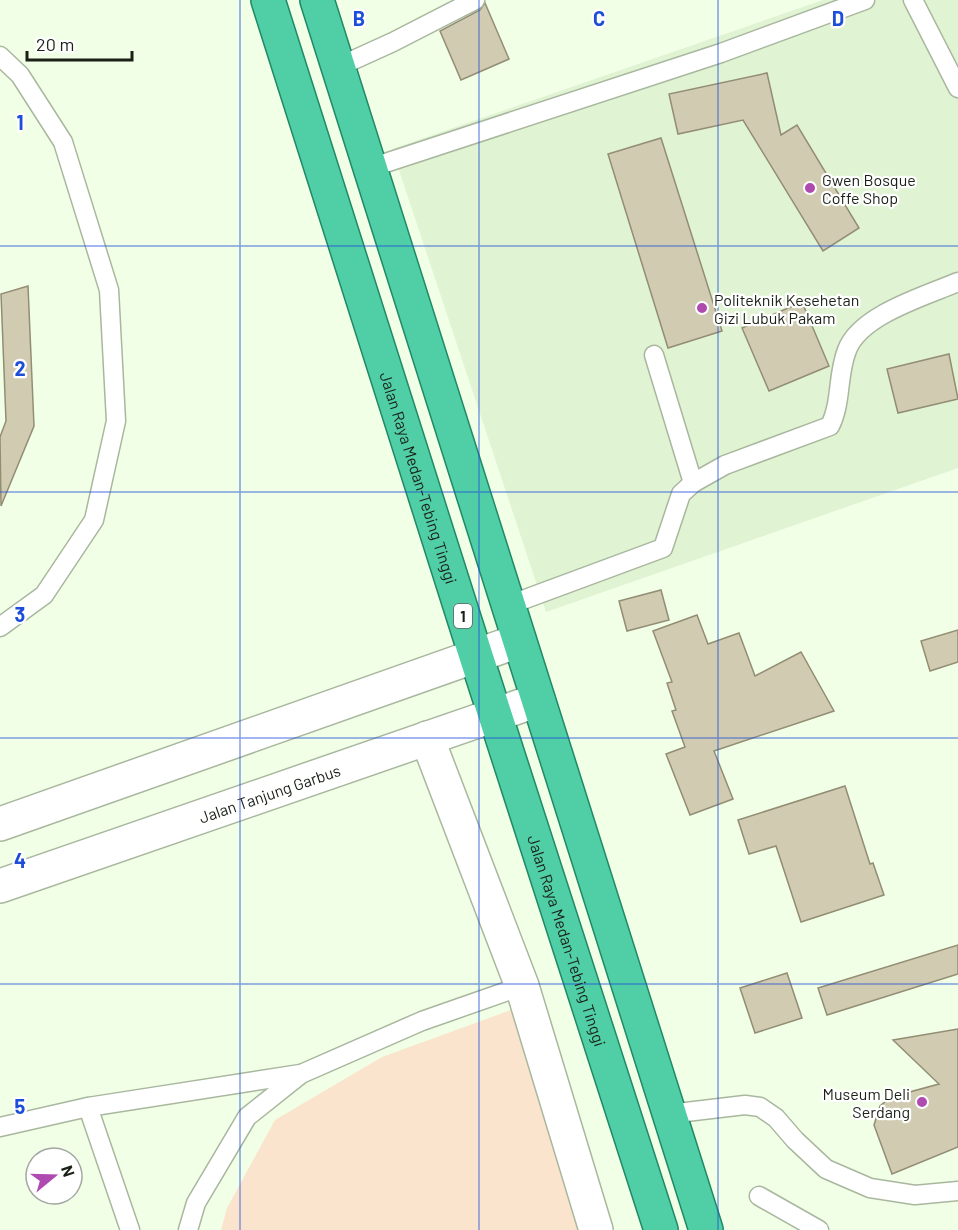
<svg xmlns="http://www.w3.org/2000/svg" width="958" height="1230" font-family="Barlow,sans-serif">
  <style>
    .built { fill: #e0f3d3 }
    .green { fill: #fbe4cd }
    .building { fill: #d1ccb1; stroke: #928d74; stroke-width: 1.5 }
    .lines { fill: none; stroke-linecap: round; stroke-linejoin: round }
    .service-casing { stroke: #a9b79f; stroke-width: 21 }
    .minor-casing { stroke: #a9b79f; stroke-width: 36 }
    .tertiary-casing { stroke: #a9b79f; stroke-width: 36 }
    .trunk-casing { stroke: #218966; stroke-width: 36 }
    .service { stroke: #fff; stroke-width: 18 }
    .minor { stroke: #fff; stroke-width: 33 }
    .tertiary { stroke: #fff; stroke-width: 33 }
    .trunk { stroke: #50cea6; stroke-width: 33 }
    .grid { fill: none; stroke: #1d4ed8; stroke-width: 1.5; stroke-opacity: 0.55 }
    .poi-dot { fill: #ae4ab0; stroke: #fff; stroke-width: 2 }
    .labels { text-anchor: middle; dominant-baseline: central; stroke-width: 4.5; stroke-linejoin: round; paint-order: stroke }
    .shield { fill: #fff; stroke: #5f635d; stroke-width: 1.5 }
    .shield-label { font-size: 15px; font-weight: bold; fill: #1b2017 }
    .poi-label { font-size: 16px; fill: #1b2017; stroke: #fff; text-anchor: start }
    .street-label { font-size: 16px; fill: #1b2017; stroke: #fff }
    .grid-label { font-size: 20px; text-anchor: middle; font-weight: bold; fill: #1d4ed8; stroke: #fff; stroke-width: 4.5; stroke-linejoin: round; paint-order: stroke }
  </style>
  <rect width="100%" height="100%" fill="#f0ffe5"/>
  <polygon class="built" points="823,0 958,0 958,468 546,612 392,149"/>
  <polygon class="green" points="511,1010 578,1230 221,1230 227,1208 275,1120 382,1057"/>
  <g class="building">
    <polygon points="485,3 509,59 461,80 440,31 480,10"/>
    <polygon points="767,73 781,135 797,125 859,228 823,251 743,120 678,134 669,94"/>
    <polygon points="661,138 722,331 668,348 608,154"/>
    <polygon points="28,286 34,426 1,506 0,437 6,421 1,294"/>
    <polygon points="802,302 829,366 769,391 742,328"/>
    <polygon points="949,354 958,399 898,413 887,369"/>
    <polygon points="661,590 669,620 627,631 619,601"/>
    <polygon points="697,615 708,644 739,633 755,676 801,652 834,711 714,751 733,799 690,815 666,754 685,747 672,711 676,710 667,683 672,682 653,631"/>
    <polygon points="958,630 958,662 930,671 921,641"/>
    <polygon points="845,786 870,864 873,863 884,895 801,922 776,846 749,854 738,820"/>
    <polygon points="958,945 958,974 827,1015 818,988"/>
    <polygon points="787,973 802,1018 755,1033 740,988"/>
    <polygon points="958,1029 958,1147 892,1174 874,1125 880,1106 891,1097 939,1084 893,1040"/>
  </g>
  <g class="lines">
    <defs>
      <g id="service">
        <polyline points="913,0 958,88"/>
        <polyline points="0,56 20,75 63,142 109,290 116,421 94,520 44,595 0,627"/>
        <polyline points="338,67 393,42 475,0"/>
        <polyline points="370,168 721,53 865,0"/>
        <polyline points="654,355 693,483"/>
        <path d="M509,605L663,548L681,494L693,483L725,465L830,426C842,402 837,375 847,350C860,315 925,296 958,282"/>
        <polyline points="88,1107 130,1230"/>
        <polyline points="669,1114 745,1105 760,1107 776,1118 795,1140 826,1169 870,1188 915,1195 958,1191"/>
        <polyline points="0,1127 88,1107 300,1074"/>
        <polyline points="759,1196 819,1230"/>
        <polyline points="188,1230 196,1203 247,1117 301,1074 422,1021 522,986"/>
      </g>
      <polyline id="minor" points="427,738 522,986 596,1230"/>
      <g id="tertiary">
        <polyline points="0,824 518,641"/>
        <path id="s1" d="M0,886L538,700"/>
      </g>
      <g id="trunk">
        <path id="s2" d="M268,0L476,656L661,1230"/>
        <polyline points="317,0 706,1230"/>
      </g>
    </defs>
    <use href="#service" class="service-casing"/>
    <use href="#minor" class="minor-casing"/>
    <use href="#tertiary" class="tertiary-casing"/>
    <use href="#trunk" class="trunk-casing"/>
    <use href="#service" class="service"/>
    <use href="#minor" class="minor"/>
    <use href="#tertiary" class="tertiary"/>
    <use href="#trunk" class="trunk"/>
  </g>
  <path class="grid" d="M240,0V1230M479,0V1230M718,0V1230M0,246H958M0,492H958M0,738H958M0,984H958"/>
  <g class="poi-dot">
    <circle cx="810" cy="188" r="6"/>
    <circle cx="702" cy="308" r="6"/>
    <circle cx="922" cy="1102" r="6"/>
  </g>
  <g class="labels">
    <rect class="shield" x="454" y="604" width="18" height="24" rx="4.5"/>
    <g class="shield-label">
      <text x="463" y="616">1</text>
    </g>
    <g class="poi-label">
      <text x="822" y="179">Gwen Bosque<tspan x="822" dy="18">Coffe Shop</tspan></text>
      <text x="714" y="299">Politeknik Kesehetan<tspan x="714" dy="18">Gizi Lubuk Pakam</tspan></text>
      <text x="910" y="1093" text-anchor="end">Museum Deli<tspan x="910" dy="18">Serdang</tspan></text>
    </g>
    <g class="street-label">
      <text stroke="none"><textPath href="#s2" startOffset="501">Jalan Raya Medan-Tebing Tinggi</textPath></text>
      <text stroke="none"><textPath href="#s1" startOffset="285">Jalan Tanjung Garbus</textPath></text>
      <text stroke="none"><textPath href="#s2" startOffset="987">Jalan Raya Medan-Tebing Tinggi</textPath></text>
    </g>
  </g>
  <g class="grid-label">
    <text x="359" y="26">B</text>
    <text x="599" y="26">C</text>
    <text x="838" y="26">D</text>
    <text x="20" y="130">1</text>
    <text x="20" y="376">2</text>
    <text x="20" y="622">3</text>
    <text x="20" y="868">4</text>
    <text x="20" y="1114">5</text>
  </g>
  <g transform="translate(54 1176) rotate(71)"><circle r="28" fill="#ffffff" stroke="#a4a6a2" stroke-width="1.5"/>
  <path d="M0-4.5L10 22L0 15L-10 22Z" fill="#ae4ab0"/>
  <text y="-9" font-size="16" font-weight="bold" text-anchor="middle" fill="#1b2017">N</text>
  </g>
  <path d="M27 51v9h105v-9" fill="none" stroke="#1b2017" stroke-width="3"/>
  <text x="36" y="51" font-size="18" fill="#1b2017" stroke="#ffffff" stroke-width="4.5" paint-order="stroke">20 m</text>
</svg>
